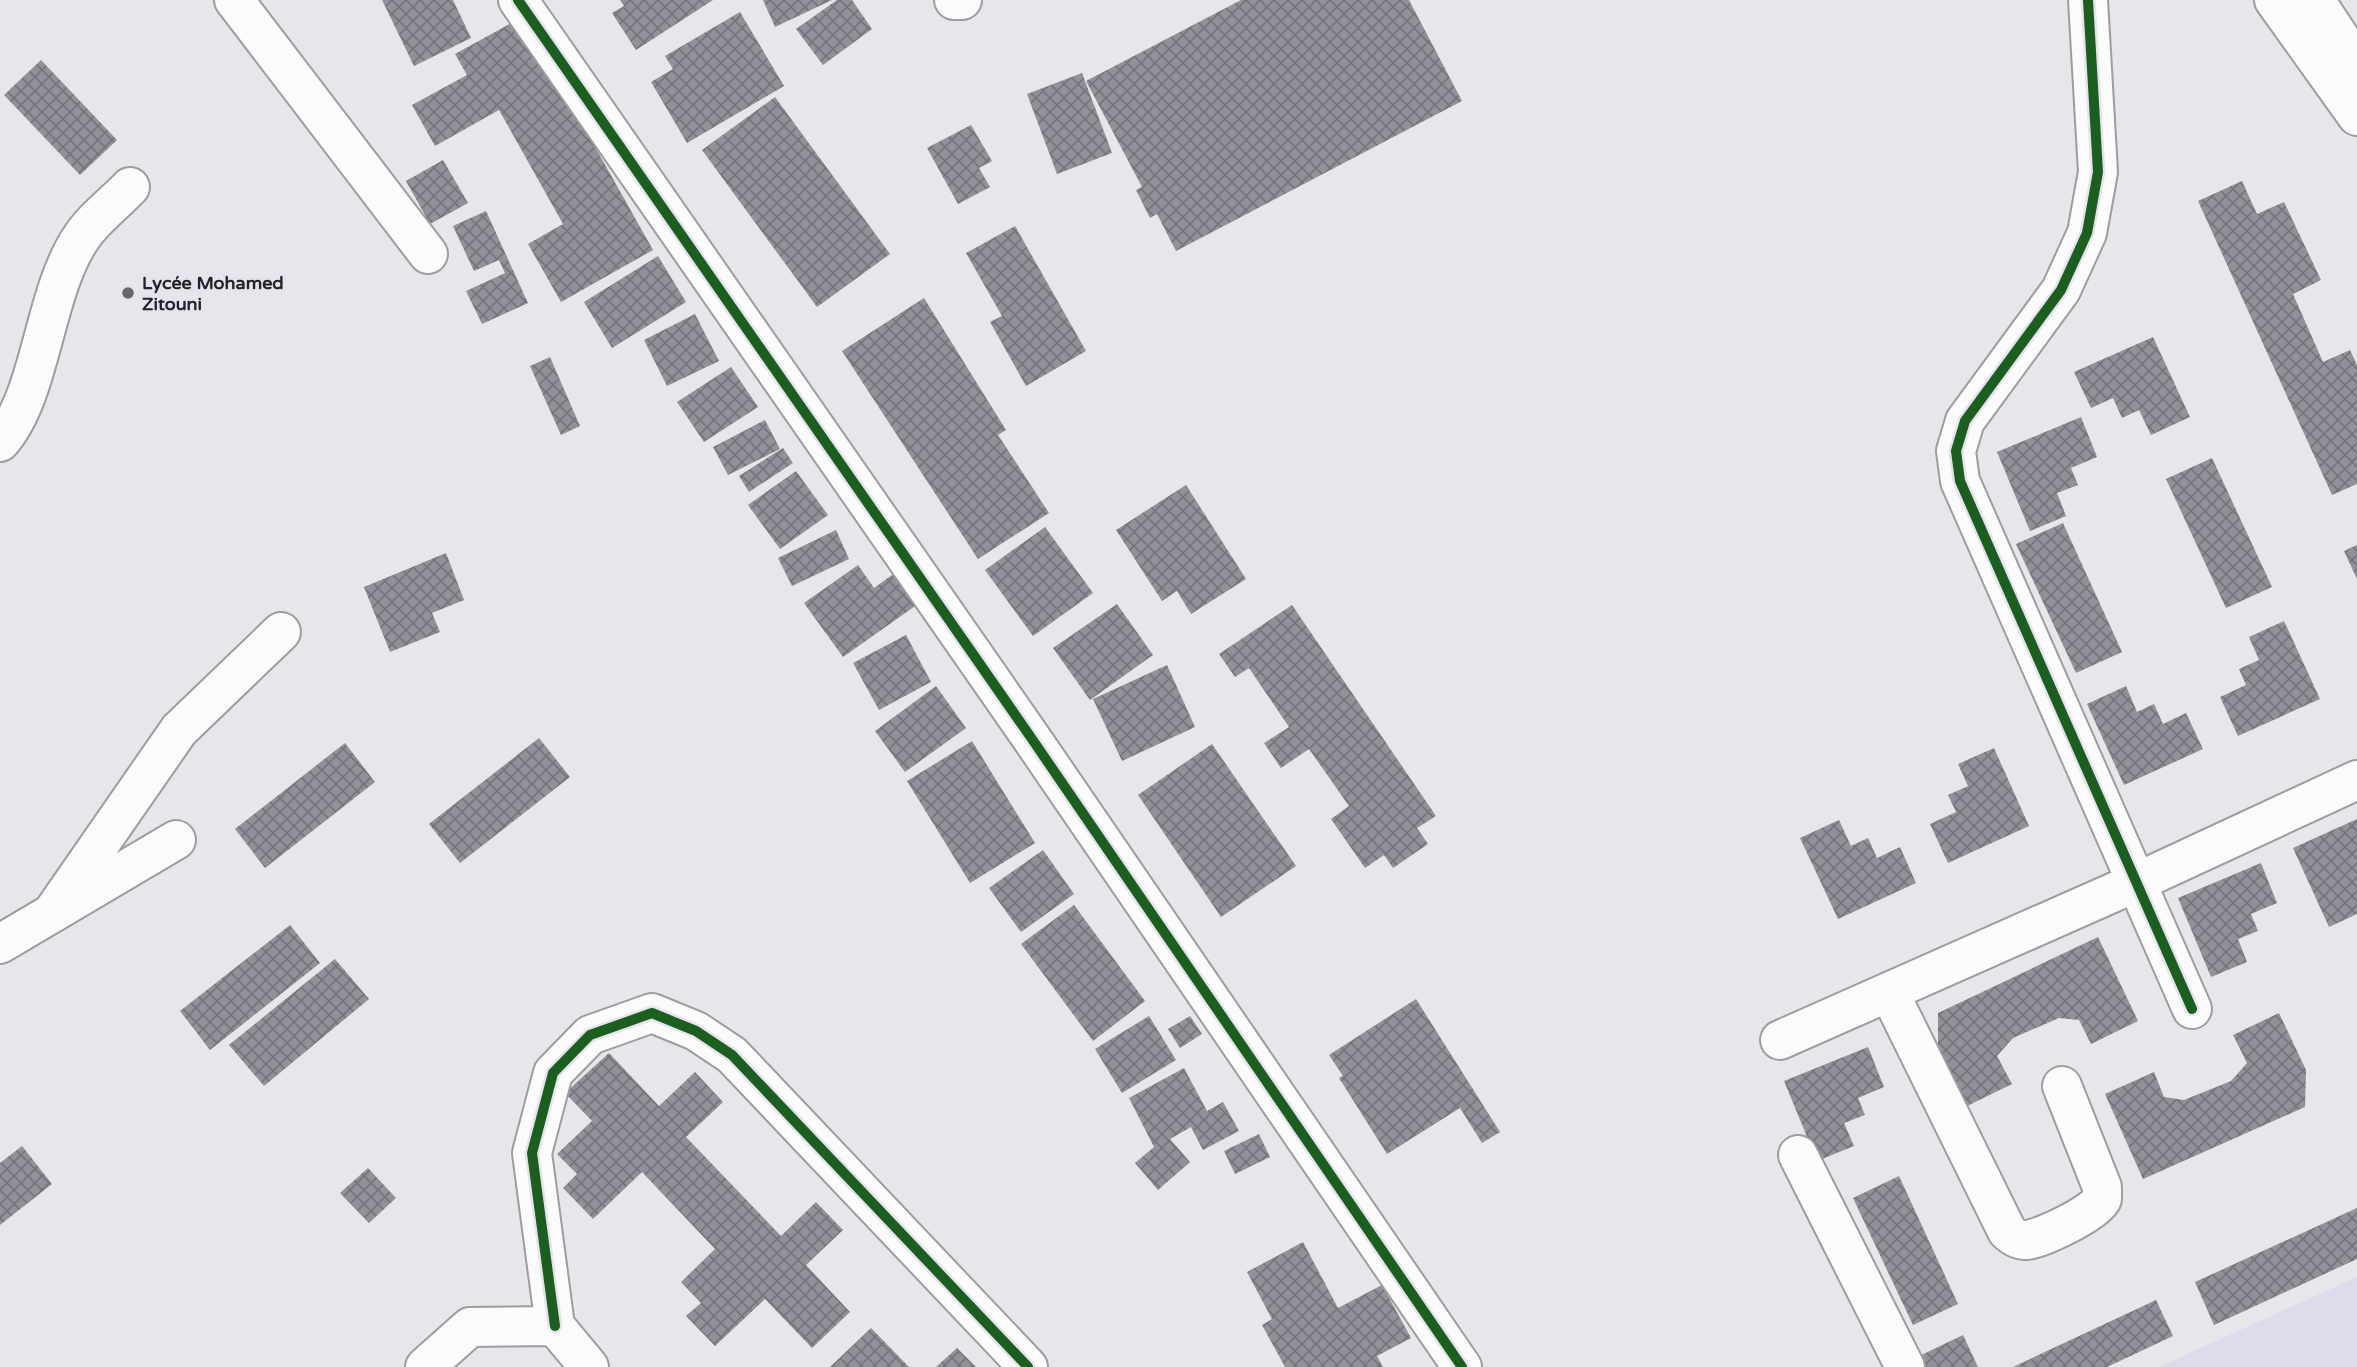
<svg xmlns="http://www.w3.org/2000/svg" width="2357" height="1367" font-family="'Varela Round',sans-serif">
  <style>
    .green { fill: #e0dbec }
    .building { fill: url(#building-cross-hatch) }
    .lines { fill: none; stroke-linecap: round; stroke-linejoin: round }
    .minor-casing { stroke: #9d9ca1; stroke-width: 42 }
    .major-casing { stroke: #9d9ca1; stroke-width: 42 }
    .minor { stroke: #fbfbfc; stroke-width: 38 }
    .major { stroke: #fbfbfc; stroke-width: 38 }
    .cycleway-casing { stroke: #e6e3ee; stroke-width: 15 }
    .cycleway { stroke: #1b5e20; stroke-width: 10 }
    .poi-dot { fill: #68676b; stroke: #e6e3ee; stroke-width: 2.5 }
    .labels { text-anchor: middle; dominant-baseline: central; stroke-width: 7; stroke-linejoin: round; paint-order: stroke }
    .poi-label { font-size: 18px; font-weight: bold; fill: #232226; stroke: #e6e3ee; text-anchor: start }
  </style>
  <defs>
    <pattern id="building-cross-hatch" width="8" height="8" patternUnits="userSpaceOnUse" patternTransform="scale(1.75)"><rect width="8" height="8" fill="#929098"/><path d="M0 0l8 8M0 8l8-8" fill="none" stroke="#77757c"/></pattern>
  </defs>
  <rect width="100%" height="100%" fill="#e7e6eb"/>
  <polygon class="green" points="2357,1277 2357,1367 2159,1367"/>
  <g class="building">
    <polygon points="382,0 453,0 471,38 414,66"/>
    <polygon points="620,0 713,0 636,50 612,13 624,6"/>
    <polygon points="763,0 832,0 775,27"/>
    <polygon points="837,0 852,0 872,29 823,65 796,29"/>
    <polygon points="1241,0 1409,0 1462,101 1176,251 1157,214 1150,218 1136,190 1142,187 1086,81"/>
    <polygon points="740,12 784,86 687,143 651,82 673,69 665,56"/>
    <polygon points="522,17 653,250 561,302 528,244 563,224 499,110 435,146 412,105 467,75 455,54"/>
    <polygon points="41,60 117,140 80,175 4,95"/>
    <polygon points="1082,73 1112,153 1057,174 1027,94"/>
    <polygon points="775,97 890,254 817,307 702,150"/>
    <polygon points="971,125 992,161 979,168 990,187 958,204 927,148"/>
    <polygon points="443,160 468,203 430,224 406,181"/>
    <polygon points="2242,181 2257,214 2284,202 2321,280 2293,294 2323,362 2350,350 2357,365 2357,484 2332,495 2198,201"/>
    <polygon points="486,211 528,303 482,324 466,291 505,273 499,260 474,271 453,226"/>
    <polygon points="1015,226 1086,351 1026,386 990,322 1002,316 966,253"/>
    <polygon points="658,256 686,302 612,348 584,302"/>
    <polygon points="924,298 1006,430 998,435 1049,513 978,559 842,351"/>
    <polygon points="695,314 719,361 667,386 644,340"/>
    <polygon points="2153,337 2190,417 2151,435 2139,410 2122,418 2113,398 2091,408 2074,372"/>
    <polygon points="550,357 580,426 561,435 530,366"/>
    <polygon points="731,367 758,407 704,442 677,402"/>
    <polygon points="2081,417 2097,457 2071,468 2078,485 2057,493 2066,516 2030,531 1997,452"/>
    <polygon points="765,420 780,449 728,475 713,447"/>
    <polygon points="783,448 793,463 749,492 739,476"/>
    <polygon points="2212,458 2272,587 2226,608 2166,479"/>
    <polygon points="796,471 828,515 780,549 748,505"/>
    <polygon points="1186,485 1246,579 1191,614 1177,591 1162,601 1116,530"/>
    <polygon points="2063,523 2122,652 2076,673 2016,544"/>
    <polygon points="1045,527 1093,593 1033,636 985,570"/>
    <polygon points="836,530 849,559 792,586 778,558"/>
    <polygon points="2357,545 2357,579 2344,551"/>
    <polygon points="446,553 464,600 432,613 440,632 390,652 364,587"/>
    <polygon points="858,565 874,588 896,572 918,604 843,657 804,603"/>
    <polygon points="1117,604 1153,655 1090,700 1053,648"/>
    <polygon points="1292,605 1436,816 1417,828 1428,844 1393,868 1384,855 1365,868 1331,819 1349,806 1309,749 1281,768 1264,743 1289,727 1249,668 1235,677 1219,654"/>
    <polygon points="2284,621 2320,699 2238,736 2220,697 2246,685 2239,669 2259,660 2249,637"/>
    <polygon points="906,635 931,682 879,710 853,663"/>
    <polygon points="1167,665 1195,727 1122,761 1093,699"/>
    <polygon points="936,686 966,728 905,772 875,731"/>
    <polygon points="2126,686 2137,712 2154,704 2163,724 2186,713 2203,749 2124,785 2087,704"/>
    <polygon points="539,738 570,777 460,863 429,824"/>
    <polygon points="972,741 1035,843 970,883 907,781"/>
    <polygon points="345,743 375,782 265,868 235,829"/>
    <polygon points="1212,744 1296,866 1221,917 1138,795"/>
    <polygon points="1994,748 2029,826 1948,863 1930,824 1956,812 1948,795 1968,786 1958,764"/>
    <polygon points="2357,819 2357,914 2329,927 2293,848"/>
    <polygon points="1839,820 1851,846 1868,838 1877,858 1900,847 1916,883 1838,919 1800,838"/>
    <polygon points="1043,850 1074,894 1021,932 989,888"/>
    <polygon points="2261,863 2277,903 2251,914 2258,931 2238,939 2247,962 2211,977 2178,898"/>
    <polygon points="1074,905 1145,1001 1093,1041 1021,944"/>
    <polygon points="290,925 320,963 210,1050 180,1011"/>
    <polygon points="2098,937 2138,1021 2091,1044 2079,1020 2059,1018 2013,1038 1997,1056 2012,1084 1967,1106 1938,1050 1938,1013"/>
    <polygon points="335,959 369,999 264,1086 229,1045"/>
    <polygon points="1416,999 1500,1132 1482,1143 1460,1108 1387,1154 1339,1078 1343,1076 1329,1055"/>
    <polygon points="2279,1013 2306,1070 2305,1107 2143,1179 2105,1094 2154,1072 2164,1097 2184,1100 2231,1081 2247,1063 2233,1035"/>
    <polygon points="1149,1016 1176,1060 1122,1093 1095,1049"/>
    <polygon points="1190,1016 1202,1034 1180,1048 1168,1029"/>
    <polygon points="1868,1047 1884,1087 1858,1098 1865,1115 1844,1123 1854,1146 1817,1161 1784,1081"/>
    <polygon points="609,1053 659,1106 695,1072 723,1102 686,1137 781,1236 816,1202 843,1230 806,1265 850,1312 812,1348 765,1299 715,1346 686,1316 701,1303 681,1282 715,1249 642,1172 593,1219 563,1188 577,1174 557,1154 592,1121 565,1093"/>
    <polygon points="1184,1068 1207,1111 1223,1102 1239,1131 1203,1150 1191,1127 1170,1139 1190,1162 1158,1190 1135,1163 1154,1147 1129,1098"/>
    <polygon points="1259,1134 1270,1157 1235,1174 1224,1151"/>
    <polygon points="22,1146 52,1184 0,1225 0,1163"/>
    <polygon points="368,1168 396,1198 369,1223 340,1193"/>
    <polygon points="1899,1176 1958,1304 1913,1325 1853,1198"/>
    <polygon points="2357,1208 2357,1259 2214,1325 2195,1282"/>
    <polygon points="1303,1242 1338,1308 1382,1285 1411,1338 1377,1356 1383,1367 1285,1367 1262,1325 1272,1319 1247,1272"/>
    <polygon points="2156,1300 2173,1336 2107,1367 2013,1367"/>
    <polygon points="871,1328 909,1367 830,1367"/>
    <polygon points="1963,1335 1978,1367 1916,1367 1913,1359"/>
    <polygon points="957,1348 976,1367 936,1367"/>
  </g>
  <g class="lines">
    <defs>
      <g id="minor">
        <polyline points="234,0 428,254"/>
        <polyline points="518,0 1032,739 1462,1367"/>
        <polyline points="954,0 962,0"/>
        <polyline points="2088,0 2098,172 2087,233 2061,290 1965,421 1956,451 1960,481 2192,1009"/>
        <path d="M0,442C42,395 43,294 81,238C93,219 115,203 130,187"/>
        <polyline points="52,913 179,730 281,632"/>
        <polyline points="0,944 176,840"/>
        <path d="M1889,992L2007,1231C2012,1236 2017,1240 2026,1240C2041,1239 2095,1213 2102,1199V1187L2062,1086"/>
        <polyline points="1780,1040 2137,882 2357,780"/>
        <polyline points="1798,1155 1905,1367"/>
        <polyline points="555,1326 532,1153 553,1073 590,1035 652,1013 696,1031 732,1055 1028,1367"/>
        <polyline points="425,1367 470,1327 555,1326 589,1367"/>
      </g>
      <g id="major">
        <polyline points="2274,0 2357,116"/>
        <polyline points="2315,0 2357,64"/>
      </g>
    </defs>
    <use href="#minor" class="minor-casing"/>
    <use href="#major" class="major-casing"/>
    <use href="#minor" class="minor"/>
    <use href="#major" class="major"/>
    <defs>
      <g id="cycleway">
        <polyline points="518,0 1032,739 1462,1367"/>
        <polyline points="2088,0 2098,172 2087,233 2061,290 1965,421 1956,451 1960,481 2192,1009"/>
        <polyline points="555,1326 532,1153 553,1073 590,1035 652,1013 696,1031 732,1055 1028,1367"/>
      </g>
    </defs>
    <use href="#cycleway" class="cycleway-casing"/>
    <use href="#cycleway" class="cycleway"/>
  </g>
  <circle class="poi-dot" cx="128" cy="293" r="7"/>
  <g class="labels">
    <g class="poi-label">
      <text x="142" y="283">Lycée Mohamed<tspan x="142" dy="21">Zitouni</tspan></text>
    </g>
  </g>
</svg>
